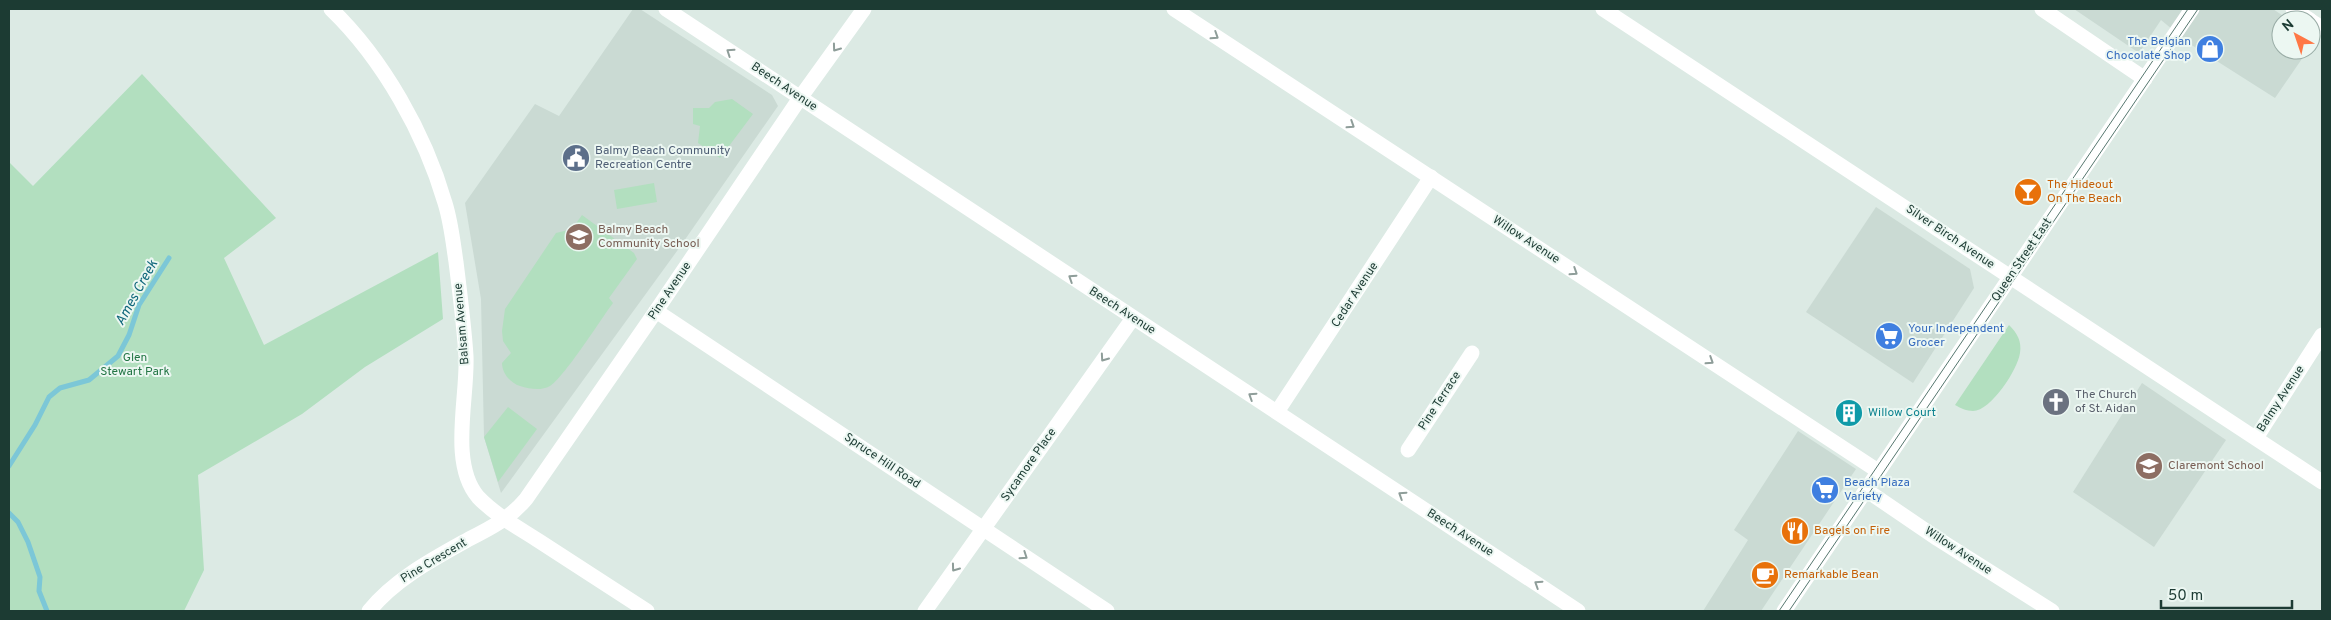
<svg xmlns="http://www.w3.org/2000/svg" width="2331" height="620" font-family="Overpass,sans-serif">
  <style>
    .built { fill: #cadad3 }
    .green { fill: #b2dfbf }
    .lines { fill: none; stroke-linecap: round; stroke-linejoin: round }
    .stream { stroke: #7cc7d7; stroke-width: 5 }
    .minor { stroke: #fff; stroke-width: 15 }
    .secondary { stroke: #fff; stroke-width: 15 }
    .tram { stroke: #56776f; stroke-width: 1 }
    .oneway { stroke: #8e9d99 }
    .labels { text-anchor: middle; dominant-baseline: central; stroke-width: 4; stroke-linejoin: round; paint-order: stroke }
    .shop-label { font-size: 12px; fill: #366cbe; stroke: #ecf7f2; text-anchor: start }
    .street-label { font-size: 12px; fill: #1c3b33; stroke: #ecf7f2 }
    .service-label { font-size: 12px; fill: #4e5e75; stroke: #ecf7f2; text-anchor: start }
    .food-label { font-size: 12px; fill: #c56008; stroke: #ecf7f2; text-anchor: start }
    .education-label { font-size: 12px; fill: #785e54; stroke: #ecf7f2; text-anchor: start }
    .park-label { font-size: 12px; fill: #237645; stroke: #ecf7f2 }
    .worship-label { font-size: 12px; fill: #5b616d; stroke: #ecf7f2; text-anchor: start }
    .culture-label { font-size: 12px; fill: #0d838f; stroke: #ecf7f2; text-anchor: start }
    .water-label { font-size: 14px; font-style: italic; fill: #11687c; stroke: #ecf7f2 }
  </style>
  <rect width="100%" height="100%" fill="#dceae4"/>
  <g class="built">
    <polygon points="633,9 640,9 772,95 778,106 677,251 501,493 484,437 481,299 465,203 535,104 559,116"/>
    <polygon points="2074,9 2273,9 2289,20 2281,20 2281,50 2308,50 2275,98 2190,44 2161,20 2139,53"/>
    <polygon points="1876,207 1970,269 1974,288 1913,383 1806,312"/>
    <polygon points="2142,383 2226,440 2154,547 2073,492"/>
    <polygon points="1798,431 1856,469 1761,611 1703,611 1748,540 1734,530"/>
  </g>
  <g class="green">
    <polygon points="142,74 276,218 224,258 264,345 438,252 443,319 365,367 302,414 198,475 204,570 184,611 9,611 9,162 33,186"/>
    <polygon points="732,99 753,114 720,158 698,143 700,126 693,124 693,108 709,108 715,102"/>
    <polygon points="654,183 657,202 617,209 614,190"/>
    <path d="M582,215L634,253L637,259L609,298L613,303C601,319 563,379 550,386C541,391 530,389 520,386C510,383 502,373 502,363L511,353L503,341L502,331L505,309L556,233L572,229Z"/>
    <path d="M2009,325C2017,333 2022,341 2020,353C2018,369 1991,411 1973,411C1967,411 1960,408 1955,405Z"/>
    <polygon points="508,407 537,429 498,482 484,437"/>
  </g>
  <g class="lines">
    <g class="stream">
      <polyline points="9,466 35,425 49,397 60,388 89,380 118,356 129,335 139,305 169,258"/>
      <polyline points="9,513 18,522 28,542 40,577 39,591 47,611"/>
    </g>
    <g class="minor">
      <path d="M331,9C383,59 425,134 445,203C451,222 453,242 456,262C460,294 464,325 466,356C468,397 449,463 478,497C495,515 519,528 539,541C575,564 611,588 647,611"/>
      <polyline points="666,9 1578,611"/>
      <polyline points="1174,9 1878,471"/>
      <polyline points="1603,9 2322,482"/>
      <polyline points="2042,9 2145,79"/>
      <polyline points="2293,9 2310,20"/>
      <polyline points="2311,21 2322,28"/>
      <polyline points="656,311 1107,611"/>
      <polyline points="1277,412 1431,177"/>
      <polyline points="2256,438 2322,335"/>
      <polyline points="1408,450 1472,353"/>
      <polyline points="1866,490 1938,539 2052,611"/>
      <path d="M369,611C395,579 433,559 469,539C491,528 510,518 526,499L656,311L800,98L864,9"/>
      <polyline points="925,611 1133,318"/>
    </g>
    <polyline class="secondary" points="1784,611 2192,9"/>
    <g class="tram">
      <polyline points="1779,611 2188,9"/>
      <polyline points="1789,611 2198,9"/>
    </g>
  </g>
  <defs><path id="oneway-chevron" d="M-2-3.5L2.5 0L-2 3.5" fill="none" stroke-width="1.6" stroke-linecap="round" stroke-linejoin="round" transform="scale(1.25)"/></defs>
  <g class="oneway">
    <use href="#oneway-chevron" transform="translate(1215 36) rotate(33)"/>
    <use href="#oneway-chevron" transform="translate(836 48) rotate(126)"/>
    <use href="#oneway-chevron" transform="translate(730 52) rotate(-146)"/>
    <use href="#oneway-chevron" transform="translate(1351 125) rotate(33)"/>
    <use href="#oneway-chevron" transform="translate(1574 272) rotate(33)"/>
    <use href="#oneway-chevron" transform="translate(1072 278) rotate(-147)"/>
    <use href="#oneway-chevron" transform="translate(1104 358) rotate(125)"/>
    <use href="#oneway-chevron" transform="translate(1710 361) rotate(33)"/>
    <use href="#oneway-chevron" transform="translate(1252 396) rotate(-147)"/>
    <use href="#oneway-chevron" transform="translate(1402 495) rotate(-147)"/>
    <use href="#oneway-chevron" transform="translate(1024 556) rotate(34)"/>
    <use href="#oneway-chevron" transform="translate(955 568) rotate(126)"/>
    <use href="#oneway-chevron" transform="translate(1538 584) rotate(-147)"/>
  </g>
  <defs>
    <symbol id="shop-disc" viewBox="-11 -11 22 22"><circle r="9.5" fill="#3f7fe0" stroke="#ecf7f2"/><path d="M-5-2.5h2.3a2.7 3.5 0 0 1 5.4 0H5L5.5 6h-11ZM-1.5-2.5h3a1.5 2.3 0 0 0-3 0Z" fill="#fff"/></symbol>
    <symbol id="civic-disc" viewBox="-11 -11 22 22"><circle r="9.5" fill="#5c6f8a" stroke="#ecf7f2"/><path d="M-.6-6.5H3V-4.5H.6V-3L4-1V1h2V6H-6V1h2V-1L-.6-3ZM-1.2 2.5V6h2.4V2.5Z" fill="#fff"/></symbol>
    <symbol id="bar-disc" viewBox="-11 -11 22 22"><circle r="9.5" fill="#e8710a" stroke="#ecf7f2"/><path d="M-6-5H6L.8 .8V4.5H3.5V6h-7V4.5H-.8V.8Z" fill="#fff"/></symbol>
    <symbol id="school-disc" viewBox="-11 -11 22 22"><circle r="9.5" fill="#8d6e63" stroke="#ecf7f2"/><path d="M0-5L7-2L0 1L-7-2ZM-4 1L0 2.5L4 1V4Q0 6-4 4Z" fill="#fff"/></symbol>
    <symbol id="supermarket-disc" viewBox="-11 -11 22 22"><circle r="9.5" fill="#3f7fe0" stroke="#ecf7f2"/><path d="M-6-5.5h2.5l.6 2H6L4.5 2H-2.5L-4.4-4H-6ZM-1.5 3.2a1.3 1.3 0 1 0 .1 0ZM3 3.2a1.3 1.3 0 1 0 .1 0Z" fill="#fff"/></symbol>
    <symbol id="church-disc" viewBox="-11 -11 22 22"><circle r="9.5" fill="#6b7280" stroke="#ecf7f2"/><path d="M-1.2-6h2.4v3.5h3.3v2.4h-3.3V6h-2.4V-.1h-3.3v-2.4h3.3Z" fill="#fff"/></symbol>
    <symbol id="building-disc" viewBox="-11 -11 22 22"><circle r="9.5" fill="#0f9aa8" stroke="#ecf7f2"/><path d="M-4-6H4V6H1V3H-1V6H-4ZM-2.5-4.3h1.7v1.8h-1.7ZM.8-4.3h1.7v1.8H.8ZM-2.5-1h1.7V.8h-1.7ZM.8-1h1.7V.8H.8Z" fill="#fff"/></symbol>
    <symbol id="restaurant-disc" viewBox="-11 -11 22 22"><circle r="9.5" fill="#e8710a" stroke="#ecf7f2"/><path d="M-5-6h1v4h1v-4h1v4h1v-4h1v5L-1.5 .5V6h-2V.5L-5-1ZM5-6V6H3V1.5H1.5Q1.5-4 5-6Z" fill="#fff"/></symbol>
    <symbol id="cafe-disc" viewBox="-11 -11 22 22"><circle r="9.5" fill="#e8710a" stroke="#ecf7f2"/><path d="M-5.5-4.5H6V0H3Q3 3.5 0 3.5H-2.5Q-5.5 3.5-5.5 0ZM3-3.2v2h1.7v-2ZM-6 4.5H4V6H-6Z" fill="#fff"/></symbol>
  </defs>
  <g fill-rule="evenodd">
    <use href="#shop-disc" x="2194" y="33" width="32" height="32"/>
    <use href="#civic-disc" x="560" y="142" width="32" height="32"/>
    <use href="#bar-disc" x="2012" y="176" width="32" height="32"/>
    <use href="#school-disc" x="563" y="221" width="32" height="32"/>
    <use href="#supermarket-disc" x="1873" y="320" width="32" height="32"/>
    <use href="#church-disc" x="2040" y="386" width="32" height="32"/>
    <use href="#building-disc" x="1833" y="397" width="32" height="32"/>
    <use href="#school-disc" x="2133" y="450" width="32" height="32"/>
    <use href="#supermarket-disc" x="1809" y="474" width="32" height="32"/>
    <use href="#restaurant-disc" x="1779" y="515" width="32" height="32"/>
    <use href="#cafe-disc" x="1749" y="559" width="32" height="32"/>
  </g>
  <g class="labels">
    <g class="shop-label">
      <text x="2191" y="42" text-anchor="end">The Belgian<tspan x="2191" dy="14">Chocolate Shop</tspan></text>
      <text x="1908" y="329">Your Independent<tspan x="1908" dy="14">Grocer</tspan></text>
      <text x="1844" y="483">Beach Plaza<tspan x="1844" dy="14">Variety</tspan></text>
    </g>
    <g class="street-label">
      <text transform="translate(784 87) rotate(34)">Beech Avenue</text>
      <text transform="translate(1950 237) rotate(34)">Silver Birch Avenue</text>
      <text transform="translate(1526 240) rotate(33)">Willow Avenue</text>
      <text transform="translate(2022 260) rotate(-56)">Queen Street East</text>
      <text transform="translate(670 291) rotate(-56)">Pine Avenue</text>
      <text transform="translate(1355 295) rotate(-57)">Cedar Avenue</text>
      <text transform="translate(1122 311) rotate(33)">Beech Avenue</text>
      <text transform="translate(462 324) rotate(-95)">Balsam Avenue</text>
      <text transform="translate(2281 399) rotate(-57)">Balmy Avenue</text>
      <text transform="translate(1440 401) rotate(-57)">Pine Terrace</text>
      <text transform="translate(882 461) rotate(34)">Spruce Hill Road</text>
      <text transform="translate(1029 465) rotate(-55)">Sycamore Place</text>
      <text transform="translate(1460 533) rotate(33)">Beech Avenue</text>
      <text transform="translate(1958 551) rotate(33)">Willow Avenue</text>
      <text transform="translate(434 561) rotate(-31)">Pine Crescent</text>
    </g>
    <g class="service-label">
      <text x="595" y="151">Balmy Beach Community<tspan x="595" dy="14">Recreation Centre</tspan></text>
    </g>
    <g class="food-label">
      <text x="2047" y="185">The Hideout<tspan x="2047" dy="14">On The Beach</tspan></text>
      <text x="1814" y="531">Bagels on Fire</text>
      <text x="1784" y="575">Remarkable Bean</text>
    </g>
    <g class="education-label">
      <text x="598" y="230">Balmy Beach<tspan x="598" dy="14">Community School</tspan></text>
      <text x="2168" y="466">Claremont School</text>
    </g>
    <g class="park-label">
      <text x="135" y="358">Glen<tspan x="135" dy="14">Stewart Park</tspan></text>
    </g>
    <g class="worship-label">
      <text x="2075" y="395">The Church<tspan x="2075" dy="14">of St. Aidan</tspan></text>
    </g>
    <g class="culture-label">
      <text x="1868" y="413">Willow Court</text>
    </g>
    <g class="water-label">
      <text transform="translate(137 293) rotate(-61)">Ames Creek</text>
    </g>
  </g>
  <rect width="2331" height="620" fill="none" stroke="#1c3b33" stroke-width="20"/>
  <g transform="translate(2296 35) rotate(320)"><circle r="24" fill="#ecf7f2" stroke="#99aca6"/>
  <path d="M0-4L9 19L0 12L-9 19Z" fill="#ff7745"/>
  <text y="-8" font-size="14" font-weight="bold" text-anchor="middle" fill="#1c3b33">N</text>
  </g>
  <path d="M2161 600v8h131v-8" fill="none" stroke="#1c3b33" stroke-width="2.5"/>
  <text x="2168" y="600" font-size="15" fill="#1c3b33" stroke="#ecf7f2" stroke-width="4" paint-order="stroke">50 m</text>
</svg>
